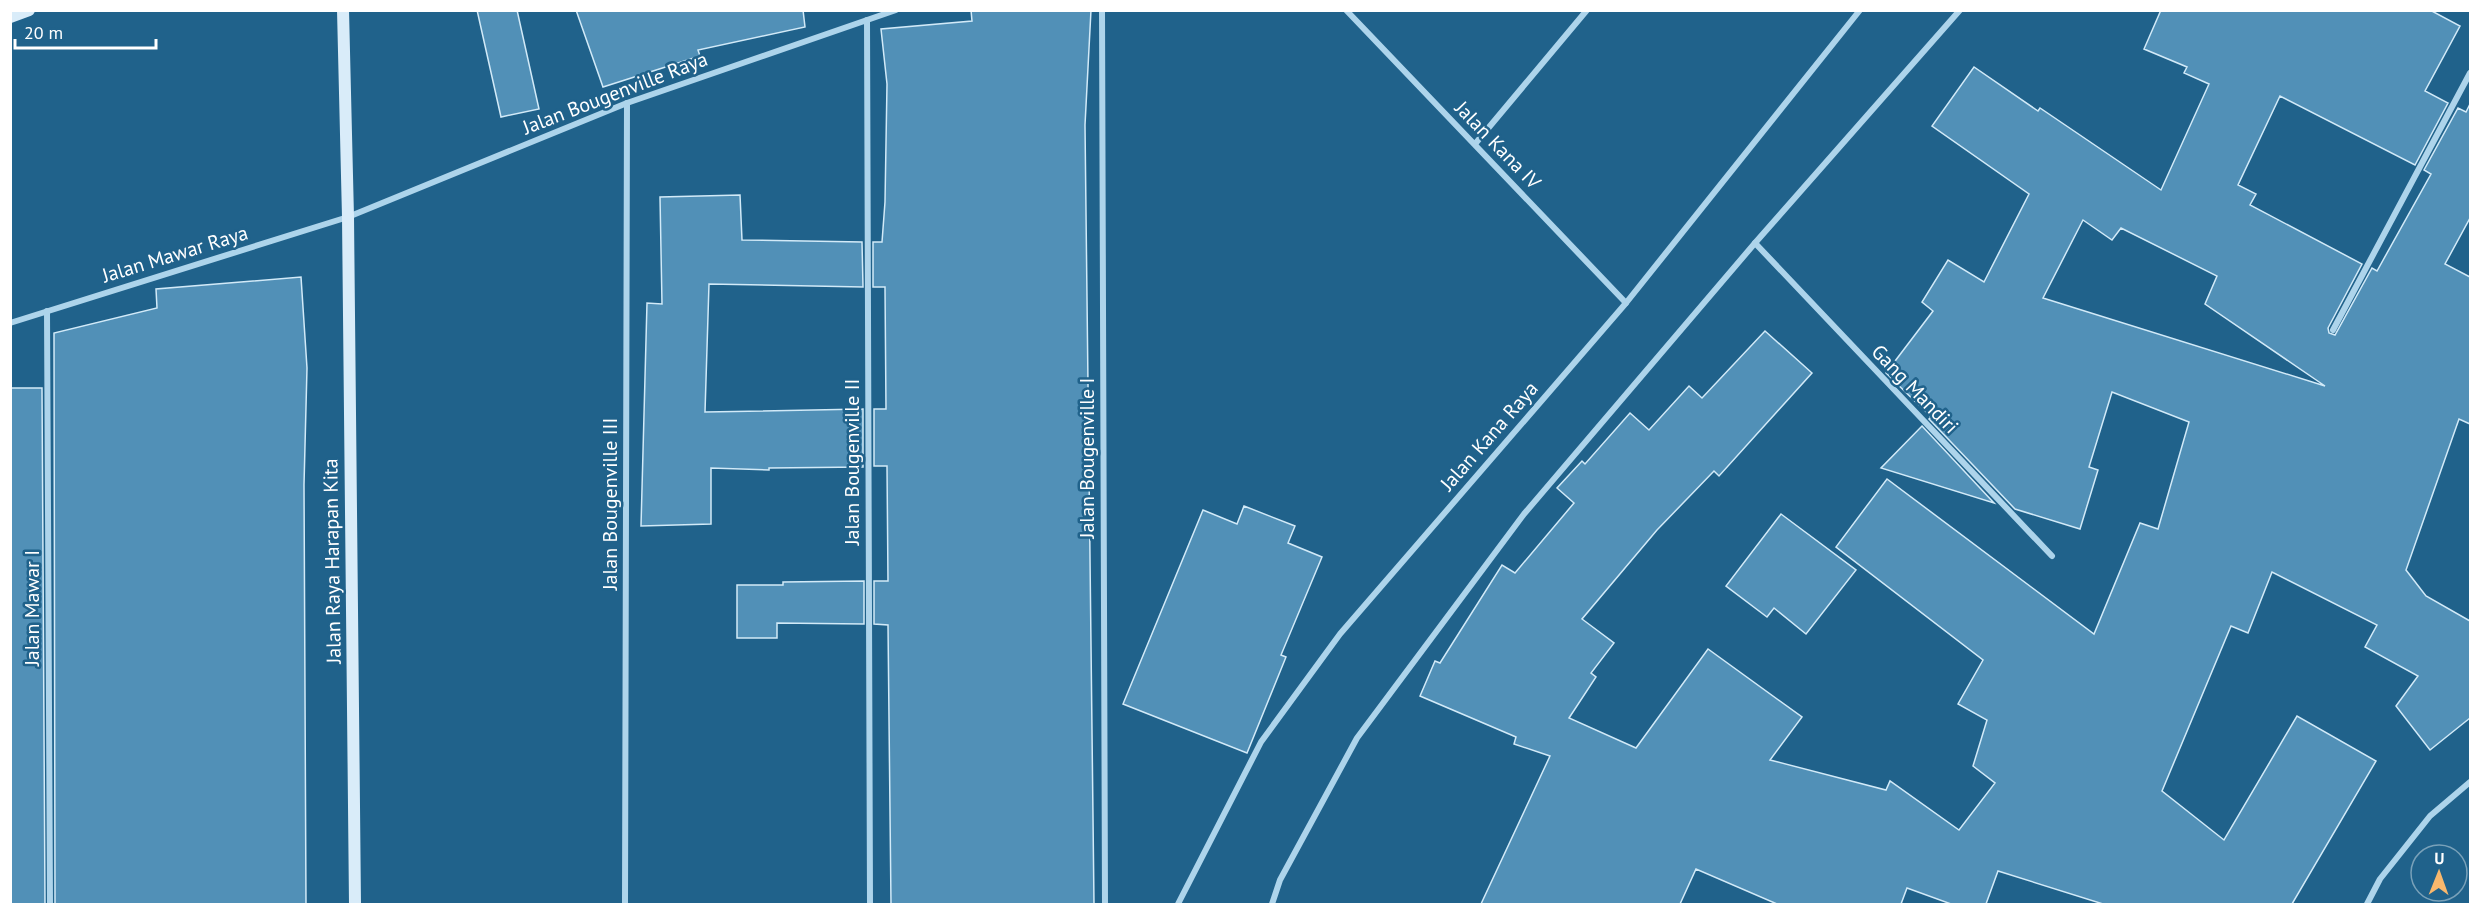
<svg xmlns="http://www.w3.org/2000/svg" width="2481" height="915" font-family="'PT Sans',sans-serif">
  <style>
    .building { fill: #5190b7; stroke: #d2eaf8; stroke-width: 1.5; fill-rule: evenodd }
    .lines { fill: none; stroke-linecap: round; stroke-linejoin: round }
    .street { stroke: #add4eb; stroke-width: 6 }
    .secondary { stroke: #d9ecf9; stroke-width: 12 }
    .labels { text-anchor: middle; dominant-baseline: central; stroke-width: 5; stroke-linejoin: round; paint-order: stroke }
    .street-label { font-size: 20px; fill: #fff; stroke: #20628b }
  </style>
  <rect width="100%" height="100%" fill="#20628b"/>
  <g class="building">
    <polygon points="477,10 517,10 539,109 501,117"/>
    <polygon points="576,10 803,10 805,27 698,50 700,56 603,87"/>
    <polygon points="971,10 1091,10 1085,125 1094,904 891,904 888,625 874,624 874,581 888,581 887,466 874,466 874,409 886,409 885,287 873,287 873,242 882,242 885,202 887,84 881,29 972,21"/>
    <path d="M2161,10H2430L2460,26L2425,91L2448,103L2415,165L2280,96L2238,185L2256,194L2250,205L2362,264L2328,328L2329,333L2335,335L2372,268L2377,271L2431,174L2424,170L2458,108L2466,112L2470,104V218L2445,264L2470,277V424L2459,419L2406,570L2426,596L2470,621V718L2430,750L2396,706L2418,676L2365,647L2377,625L2272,572L2248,633L2231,626L2162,791L2224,840L2297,716L2376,761L2292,904H2103L1998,871L1986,904H1951L1907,888L1901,904H1777L1696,869L1680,904H1481L1550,756L1514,744L1516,737L1420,696L1435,661L1440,663L1502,565L1515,573L1574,503L1557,488L1582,461L1585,464L1630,413L1649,430L1689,386L1702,398L1765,331L1812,373L1719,476L1714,471L1657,530L1582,619L1614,643L1591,673L1596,677L1569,718L1636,748L1708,649L1802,717L1770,760L1886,790L1890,781L1959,830L1995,783L1973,766L1987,720L1958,704L1983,660L1836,547L1887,479L2094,634L2140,523L2158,529L2189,422L2112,392L2089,467L2098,470L2080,529L2015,509L1929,419L1931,417L1886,373L1933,311L1922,302L1948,260L1984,282L2029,194L1932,126L1974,67L2038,111L2040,108L2161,190L2209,84L2184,73L2187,67L2144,49ZM2083,220L2112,240L2121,228L2217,276L2205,304L2325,386L2043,298Z"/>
    <polygon points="740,195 742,240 862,242 863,287 709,284 705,412 863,409 863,467 769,468 769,470 711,468 711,524 641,526 647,303 662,304 660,197"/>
    <polygon points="301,277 307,368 304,485 306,904 55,904 54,333 157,308 156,289"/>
    <polygon points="10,388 42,388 45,904 10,904"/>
    <polygon points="1922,426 1994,503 1881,468"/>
    <polygon points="1244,506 1295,526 1288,543 1322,557 1281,655 1286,657 1247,753 1123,704 1203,510 1237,524"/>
    <polygon points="1781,514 1856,570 1806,634 1774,608 1767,617 1726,586"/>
    <polygon points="864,581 864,624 777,623 777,638 737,638 737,585 783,585 783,582"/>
  </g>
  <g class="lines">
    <g class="street">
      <polyline points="1102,10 1105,904"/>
      <polyline points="1346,10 1626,303"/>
      <polyline points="867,20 870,904"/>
      <polyline points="1475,144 1587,10"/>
      <polyline points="1755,243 2052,556"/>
      <polyline points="47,311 50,904"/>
      <polyline points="10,323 348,217 627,103 896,10"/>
      <polyline points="2333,330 2470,73"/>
      <polyline points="625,904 627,103"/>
      <polyline points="1178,904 1261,742 1340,634 1626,303 1860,10"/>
      <polyline points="1272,904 1280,880 1357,738 1524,514 1755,243 1960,10"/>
      <polyline points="2367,904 2380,879 2430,816 2470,782"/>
    </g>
    <g class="secondary">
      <polyline points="343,10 348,217 355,904"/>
      <polyline points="10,17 29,10"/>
    </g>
  </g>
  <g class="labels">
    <g class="street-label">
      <text transform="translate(615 93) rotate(-21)">Jalan Bougenville Raya</text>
      <text transform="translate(1498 145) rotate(46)">Jalan Kana IV</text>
      <text transform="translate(175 254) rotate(-17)">Jalan Mawar Raya</text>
      <text transform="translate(1915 389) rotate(46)">Gang Mandiri</text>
      <text transform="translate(1489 436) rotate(-49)">Jalan Kana Raya</text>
      <text transform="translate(1087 458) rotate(-90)">Jalan Bougenville I</text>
      <text transform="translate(852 462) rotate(-90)">Jalan Bougenville II</text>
      <text transform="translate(610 504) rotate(-90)">Jalan Bougenville III</text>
      <text transform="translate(332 561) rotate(-91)">Jalan Raya Harapan Kita</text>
      <text transform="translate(32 608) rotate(-90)">Jalan Mawar I</text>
    </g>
  </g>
  <rect width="2481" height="915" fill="none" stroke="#ffffff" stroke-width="24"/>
  <g transform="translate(2439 873) rotate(1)"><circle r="28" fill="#20628b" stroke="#79a1b9" stroke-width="1.5"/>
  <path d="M0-4.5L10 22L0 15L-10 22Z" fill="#f9b86d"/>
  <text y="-9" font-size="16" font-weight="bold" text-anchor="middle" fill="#ffffff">U</text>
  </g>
  <path d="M15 39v9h141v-9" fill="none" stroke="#ffffff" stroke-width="3"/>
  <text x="24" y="39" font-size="18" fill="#ffffff" stroke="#20628b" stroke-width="4.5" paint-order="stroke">20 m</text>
</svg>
